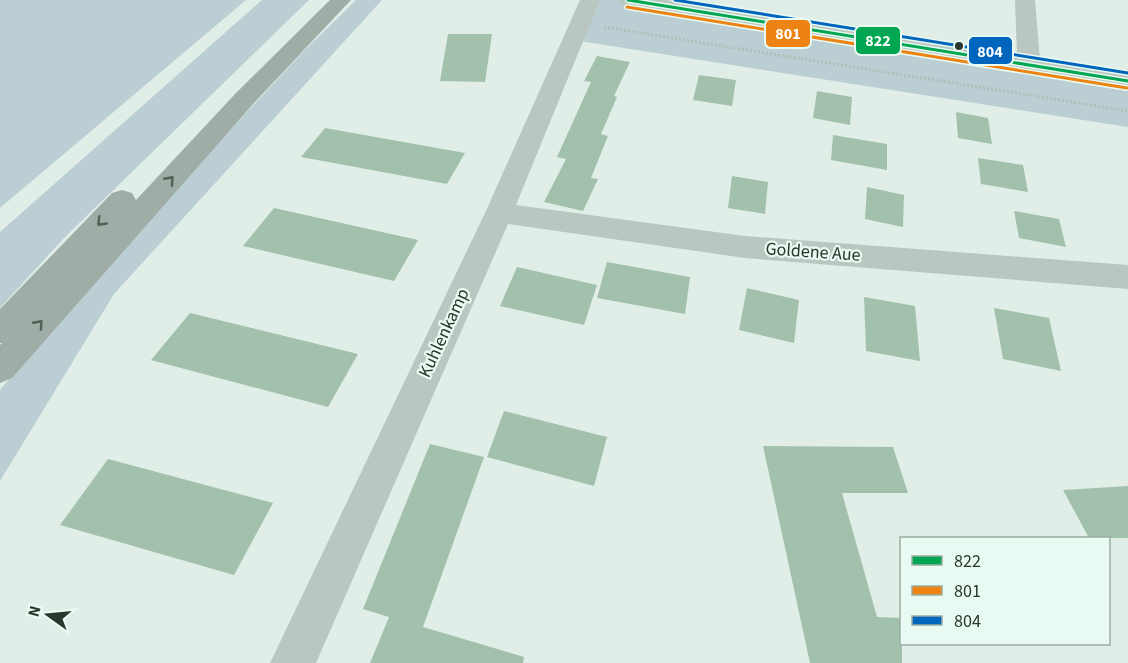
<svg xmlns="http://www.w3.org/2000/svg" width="1128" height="663" font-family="'Source Sans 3',sans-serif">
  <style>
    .green { fill: #baced3 }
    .building { fill: #a2c1ac }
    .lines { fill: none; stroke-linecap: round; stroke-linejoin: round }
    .path { stroke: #b2bfb8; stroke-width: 3; stroke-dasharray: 2 2; stroke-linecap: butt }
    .minor { fill: #bac6c0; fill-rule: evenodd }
    .highway { fill: #a0ada6; fill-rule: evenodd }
    .bus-1-casing { stroke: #e8faf2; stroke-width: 6 }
    .bus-2-casing { stroke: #e8faf2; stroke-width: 6 }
    .bus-3-casing { stroke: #e8faf2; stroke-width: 6 }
    .bus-1 { stroke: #00a651; stroke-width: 3 }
    .bus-2 { stroke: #ec8313; stroke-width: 3 }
    .bus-3 { stroke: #0065bd; stroke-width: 3 }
    .oneway { stroke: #526057 }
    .bus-dot { fill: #28372d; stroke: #e8faf2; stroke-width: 2 }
    .labels { text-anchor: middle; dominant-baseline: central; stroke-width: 4.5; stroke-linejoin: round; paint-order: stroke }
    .street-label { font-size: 18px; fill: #28372d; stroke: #e8faf2 }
    .line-badge { stroke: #e8faf2; stroke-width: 2 }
    .badge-label { font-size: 16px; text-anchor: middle; font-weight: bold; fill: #fff }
  </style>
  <rect width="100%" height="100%" fill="#e1eee8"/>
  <g class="green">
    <polygon points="0,0 246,0 0,208"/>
    <polygon points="262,0 309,0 65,237 0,308 0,232"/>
    <polygon points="356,0 382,0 114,294 0,481 0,390 109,260 301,54"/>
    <polygon points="589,0 628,0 1029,66 1069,82 1128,91 1128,127 573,40"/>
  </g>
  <g class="building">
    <polygon points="448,34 492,34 485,82 440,81"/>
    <polygon points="597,56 630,62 614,96 617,97 601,134 608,136 591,178 598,179 583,211 544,202 566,159 557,157 591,82 584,81"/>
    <polygon points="699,75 736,80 732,106 693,100"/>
    <polygon points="817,91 852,97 850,125 813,118"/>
    <polygon points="956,112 988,118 992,144 958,138"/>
    <polygon points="325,128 465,153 447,184 301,157"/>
    <polygon points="833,135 887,144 887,170 831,160"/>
    <polygon points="978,158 1023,165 1028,192 981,184"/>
    <polygon points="732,176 768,182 765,214 728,208"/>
    <polygon points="867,187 904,195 903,227 865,219"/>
    <polygon points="274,208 418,240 394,281 243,246"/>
    <polygon points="1014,211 1059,219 1066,247 1019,238"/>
    <polygon points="607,262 690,277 685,314 597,298"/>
    <polygon points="517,267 597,285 584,325 500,306"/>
    <polygon points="747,288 799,300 794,343 739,330"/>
    <polygon points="864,297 915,306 920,361 866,351"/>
    <polygon points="994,308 1049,318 1061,371 1003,359"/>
    <polygon points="190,313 358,354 328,407 151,360"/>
    <polygon points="504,411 607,437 594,486 487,457"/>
    <polygon points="430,444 484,457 423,627 524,657 523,663 370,663 389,617 363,609"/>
    <polygon points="763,446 893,447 908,493 842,493 877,617 902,618 902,663 810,663"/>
    <polygon points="108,459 273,503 234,575 60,525"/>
    <polygon points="1128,486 1128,538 1089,538 1063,490"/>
  </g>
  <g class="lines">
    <polyline class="path" points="604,27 1128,111"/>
    <g class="minor">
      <polygon points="580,0 600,0 516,205 745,236 1128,265 1128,289 745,258 508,224 316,663 270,663 485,213"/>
      <polygon points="618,0 666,0 1017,56 1015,0 1035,0 1040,60 1128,74 1128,88 628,6 621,4"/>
    </g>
    <polygon class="highway" points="330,0 351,0 254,103 12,378 0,383 0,345 2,343 0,343 0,309 112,193 122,190 132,193 136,200 236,93"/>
    <defs>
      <polyline id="bus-1" points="628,0 1128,81"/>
      <polyline id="bus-2" points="627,7 1127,88"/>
      <polyline id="bus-3" points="675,0 1128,73"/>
    </defs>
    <use href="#bus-1" class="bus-1-casing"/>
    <use href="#bus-2" class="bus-2-casing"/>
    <use href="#bus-3" class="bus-3-casing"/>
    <use href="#bus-1" class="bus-1"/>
    <use href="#bus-2" class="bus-2"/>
    <use href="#bus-3" class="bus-3"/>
  </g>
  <defs><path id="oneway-chevron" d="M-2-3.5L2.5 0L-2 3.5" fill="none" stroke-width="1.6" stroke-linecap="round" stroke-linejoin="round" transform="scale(1.5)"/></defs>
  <g class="oneway">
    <use href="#oneway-chevron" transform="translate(170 180) rotate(-48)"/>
    <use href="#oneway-chevron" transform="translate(101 222) rotate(134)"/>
    <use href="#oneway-chevron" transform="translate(39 324) rotate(-48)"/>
  </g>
  <circle class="bus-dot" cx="959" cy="46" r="5"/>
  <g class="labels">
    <g class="street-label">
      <text transform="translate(813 252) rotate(4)">Goldene Aue</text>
      <text transform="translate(444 333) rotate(-65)">Kuhlenkamp</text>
    </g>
  </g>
  <g class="line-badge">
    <rect x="765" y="19" width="46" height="29" rx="6" fill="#ec8313"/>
    <rect x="855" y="26" width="46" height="29" rx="6" fill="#00a651"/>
    <rect x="968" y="36" width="45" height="29" rx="6" fill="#0065bd"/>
  </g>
  <g class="badge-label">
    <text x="788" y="39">801</text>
    <text x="878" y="46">822</text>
    <text x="990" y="57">804</text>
  </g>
  <rect x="900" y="537" width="210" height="108" fill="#e8faf2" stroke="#9baca3" stroke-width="1.5"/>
  <rect x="912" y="556" width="30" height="9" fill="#00a651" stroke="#9baca3" stroke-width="1.5"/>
  <text x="954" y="567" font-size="18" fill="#28372d">822</text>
  <rect x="912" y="586" width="30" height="9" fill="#ec8313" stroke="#9baca3" stroke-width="1.5"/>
  <text x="954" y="597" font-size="18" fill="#28372d">801</text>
  <rect x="912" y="616" width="30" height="9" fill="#0065bd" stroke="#9baca3" stroke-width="1.5"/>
  <text x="954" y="627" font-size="18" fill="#28372d">804</text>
  <g transform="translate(48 615) rotate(285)" stroke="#e8faf2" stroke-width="4.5" paint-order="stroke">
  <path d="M0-4.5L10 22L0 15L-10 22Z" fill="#28372d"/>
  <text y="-9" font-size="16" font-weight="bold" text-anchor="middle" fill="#28372d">N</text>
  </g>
</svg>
